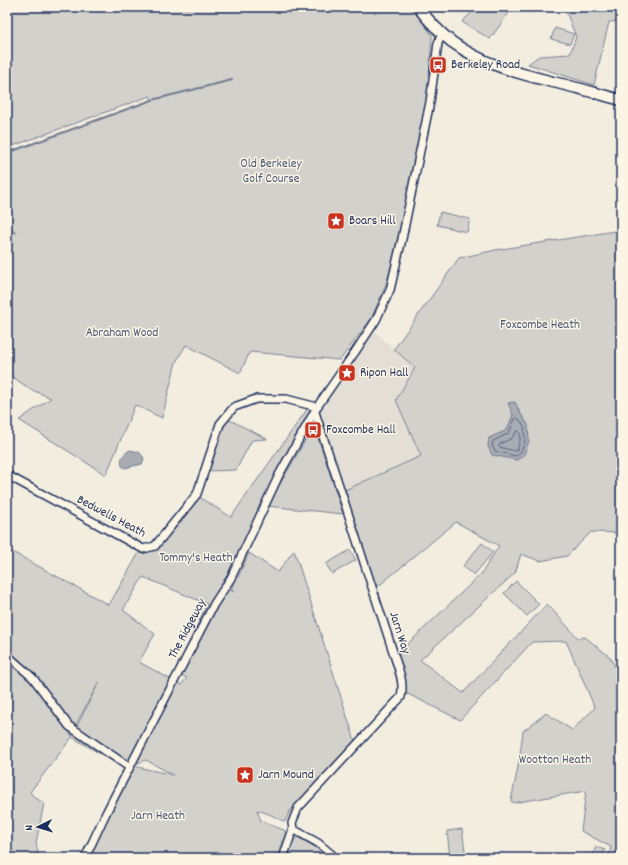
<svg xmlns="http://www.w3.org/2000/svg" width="628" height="865" font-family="Dekko,sans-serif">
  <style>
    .built { fill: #e3dfd6 }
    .green { fill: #d3d1cc; stroke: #778095; fill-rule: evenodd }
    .water { fill: #a9acb3; stroke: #707a91 }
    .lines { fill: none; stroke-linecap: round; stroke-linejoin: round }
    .shore { stroke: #546180; stroke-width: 1 }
    .stream { stroke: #707a91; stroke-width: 2 }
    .street-casing { stroke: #1b2f5e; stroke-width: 10 }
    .secondary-casing { stroke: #1b2f5e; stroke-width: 13 }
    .street { stroke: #fcf5e5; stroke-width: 7 }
    .secondary { stroke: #fcf5e5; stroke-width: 10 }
    .labels { text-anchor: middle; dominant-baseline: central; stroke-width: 3; stroke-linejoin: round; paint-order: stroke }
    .poi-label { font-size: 13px; fill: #1b2f5e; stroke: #fcf5e5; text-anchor: start }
    .park-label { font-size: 13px; fill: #49587a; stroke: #fcf5e5 }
    .street-label { font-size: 13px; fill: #1b2f5e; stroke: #fcf5e5 }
  </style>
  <rect width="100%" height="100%" fill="#f3ede0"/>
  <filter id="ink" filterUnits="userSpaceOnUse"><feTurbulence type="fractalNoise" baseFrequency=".025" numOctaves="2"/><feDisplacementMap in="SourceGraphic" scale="8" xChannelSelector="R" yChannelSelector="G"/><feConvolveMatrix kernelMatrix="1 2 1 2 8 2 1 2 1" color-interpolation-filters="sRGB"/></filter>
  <g filter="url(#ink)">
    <polygon class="built" points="373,330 415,368 396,400 421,456 345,490 319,414"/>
    <g class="green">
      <polygon points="7,7 411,7 432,35 427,102 399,238 387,282 371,319 340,360 250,352 240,373 186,345 176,362 162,418 135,405 106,475 19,420 51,398 30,389 7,373 7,230 17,233 7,228 7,153 152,100 150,96 7,148"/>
      <polygon points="477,7 513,7 490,39 462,22"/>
      <polygon points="566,7 621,7 621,21 609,22 594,85 528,64 539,56 570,54 576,37 565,9"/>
      <polygon points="555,28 574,34 570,44 551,39"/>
      <polygon points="440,212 470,219 467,232 437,225"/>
      <path d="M621,230V533L591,532L567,556L540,561L521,554L515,573L420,660L463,693L547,604L578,638L585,637L610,657L621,678V858H608L611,847L581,831L586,791L524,801L514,803L511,801L519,762L523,731L546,713L572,730L595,708L566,641L532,642L460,720L410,695L399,691L397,680L391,660L481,574L499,546L456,522L376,588L345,490L421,456L396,400L415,368L394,349L459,258L496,250ZM514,402L520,413L528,425L489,438L507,431L513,415Z"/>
      <path d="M308,408L311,412L275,476L229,574L222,585L234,592L231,589L237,579L249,553L278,572L294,550L355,741L297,805L290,811L285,822L269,814L257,810L261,821L286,831L277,858H87L133,766L173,775L146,760L124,768L72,737L30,792L34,797L44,803L36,843L39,858H7V658L31,680L72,736L99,682L74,728L17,660L7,652V549L109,605L140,551L153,550L199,497L231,517ZM143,577L207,604L175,673L187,678L181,685L139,662L155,634L123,610Z"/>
      <polygon points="228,419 267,439 252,440 236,470 207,471 218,435"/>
      <polygon points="315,434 317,436 323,452 343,514 267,506 298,453 307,437 310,435"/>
      <polygon points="482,543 493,552 474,575 463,566"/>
      <polygon points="350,550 356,560 332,574 326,564"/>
      <polygon points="516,581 539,604 527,616 504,593"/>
      <polygon points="462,829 466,858 450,858 447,831"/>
      <polygon points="294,838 299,838 324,852 328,858 285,858"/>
      <polygon points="596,847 605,850 602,858 591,858"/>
    </g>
    <g class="water">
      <polygon points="515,402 520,413 528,425 529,441 524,455 517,460 492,455 488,446 489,438 507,430 513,415 508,403"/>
      <path d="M130,450L139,452L144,458L142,464L125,468L122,466C120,458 123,454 130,450Z"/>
    </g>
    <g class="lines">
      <g class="shore">
        <polygon points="517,418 519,419 524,426 525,441 521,452 516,456 495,451 492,446 493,441 509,433 515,419"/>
        <polygon points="517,431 520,432 520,440 517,450 515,451 499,447 500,444 512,438"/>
      </g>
      <polyline class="stream" points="7,153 152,100 232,80"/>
      <defs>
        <g id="street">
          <polyline points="7,475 143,549 155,546 197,494 220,424 234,407 256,399 286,399 317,407"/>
          <polyline points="7,655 33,678 69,726 129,767"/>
          <polyline points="293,829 318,843 336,858"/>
          <polyline points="85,858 106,813 214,604 231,578 279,475 317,407 355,352 376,320 390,290 402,239 430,102 438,43 442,34"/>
          <path d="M283,858L293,829L292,823L298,808L401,697C404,684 400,673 396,661L334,470L315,412"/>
        </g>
        <path id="secondary" d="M418,7C428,20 439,32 452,42C482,64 517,73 553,82C576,87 598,94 621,100"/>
      </defs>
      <use href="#street" class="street-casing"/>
      <use href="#secondary" class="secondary-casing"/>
      <use href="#street" class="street"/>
      <use href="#secondary" class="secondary"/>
    </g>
  </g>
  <defs>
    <symbol id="bus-square" viewBox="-11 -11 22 22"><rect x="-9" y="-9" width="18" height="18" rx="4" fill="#c8321e" stroke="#fcf5e5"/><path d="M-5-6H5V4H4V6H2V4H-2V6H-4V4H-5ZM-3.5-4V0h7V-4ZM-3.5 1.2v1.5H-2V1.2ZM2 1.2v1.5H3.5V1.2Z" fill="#fff"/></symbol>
    <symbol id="sight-square" viewBox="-11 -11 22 22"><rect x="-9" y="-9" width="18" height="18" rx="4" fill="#c8321e" stroke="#fcf5e5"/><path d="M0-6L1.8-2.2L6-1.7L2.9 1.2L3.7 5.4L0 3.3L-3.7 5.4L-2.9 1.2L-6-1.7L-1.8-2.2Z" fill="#fff"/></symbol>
  </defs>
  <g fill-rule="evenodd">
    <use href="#bus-square" x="428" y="55" width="20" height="20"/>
    <use href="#sight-square" x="326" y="211" width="20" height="20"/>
    <use href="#sight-square" x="337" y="363" width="20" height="20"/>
    <use href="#bus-square" x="303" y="420" width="20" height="20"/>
    <use href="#sight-square" x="235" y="765" width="20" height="20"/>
  </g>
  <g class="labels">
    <g class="poi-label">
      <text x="451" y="65">Berkeley Road</text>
      <text x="349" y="221">Boars Hill</text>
      <text x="360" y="373">Ripon Hall</text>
      <text x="326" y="430">Foxcombe Hall</text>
      <text x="258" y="775">Jarn Mound</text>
    </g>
    <g class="park-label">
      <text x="271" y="164">Old Berkeley<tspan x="271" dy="15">Golf Course</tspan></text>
      <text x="540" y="325">Foxcombe Heath</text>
      <text x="122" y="333">Abraham Wood</text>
      <text x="196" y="558">Tommy's Heath</text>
      <text x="555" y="760">Wootton Heath</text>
      <text x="158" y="816">Jarn Heath</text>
    </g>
    <g class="street-label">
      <text transform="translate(111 517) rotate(28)">Bedwells Heath</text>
      <text transform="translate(188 629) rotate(-62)">The Ridgeway</text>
      <text transform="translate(399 633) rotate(72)">Jarn Way</text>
    </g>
  </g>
  <rect width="628" height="865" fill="none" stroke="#fcf5e5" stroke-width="24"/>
  <rect x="12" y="12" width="604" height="841" fill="none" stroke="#1b2f5e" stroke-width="1.5" filter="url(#ink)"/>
  <g transform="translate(38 827) rotate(265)" stroke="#fcf5e5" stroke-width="3" paint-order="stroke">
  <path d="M0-3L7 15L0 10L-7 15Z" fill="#1b2f5e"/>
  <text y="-6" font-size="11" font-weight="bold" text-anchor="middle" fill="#1b2f5e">N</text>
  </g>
</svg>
